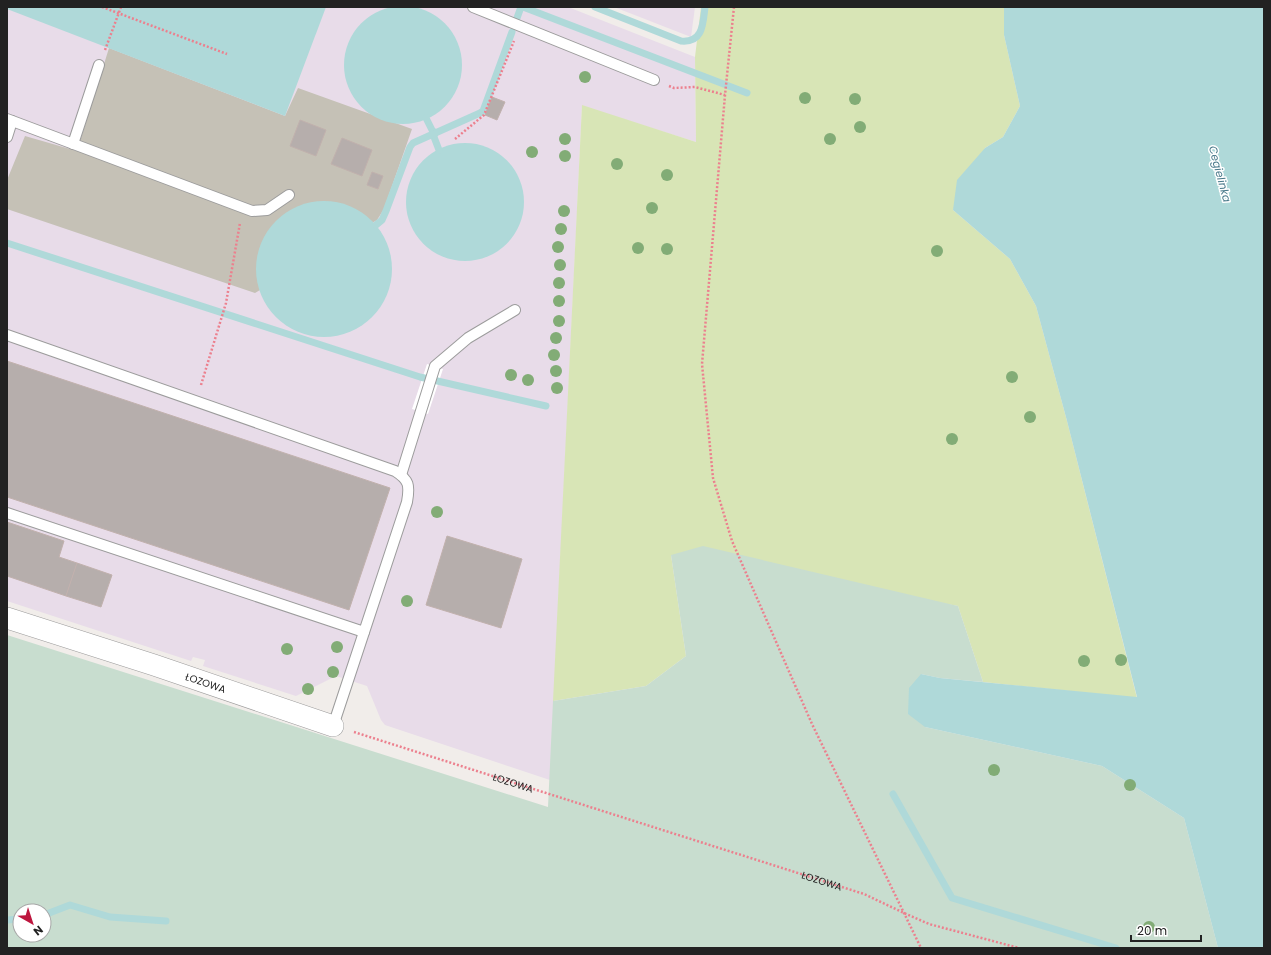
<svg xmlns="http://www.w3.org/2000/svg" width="1271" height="955" font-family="Poppins,sans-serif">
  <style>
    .industrial { fill: #e8dce9 }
    .construction { fill: #c5c1b6 }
    .grass { fill: #d8e5b6 }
    .wetland { fill: #c8ddcf; fill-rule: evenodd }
    .water { fill: #afd9d9 }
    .pier { fill: #fff }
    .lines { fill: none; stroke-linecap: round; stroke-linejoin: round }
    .stream { stroke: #afd9d9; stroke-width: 7 }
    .building { fill: #b6aeac; stroke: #c1b1ad }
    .lane-casing { stroke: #9c9c9c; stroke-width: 12 }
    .street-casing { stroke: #9c9c9c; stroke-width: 22 }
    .path { stroke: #ec808e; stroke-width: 2.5; stroke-dasharray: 2 2; stroke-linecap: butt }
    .lane { stroke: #fff; stroke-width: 10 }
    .street { stroke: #fff; stroke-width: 21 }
    .tree { fill: #82ac76 }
    .labels { text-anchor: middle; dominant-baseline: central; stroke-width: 3; stroke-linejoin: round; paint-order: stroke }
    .street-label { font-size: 10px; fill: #222; stroke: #fff }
    .water-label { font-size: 11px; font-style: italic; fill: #49798a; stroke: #fff }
  </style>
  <rect width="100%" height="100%" fill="#f1edea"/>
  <g class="industrial">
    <polygon points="7,7 568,7 695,57 696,142 582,106 550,780 385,725 381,720 367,686 336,676 296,696 203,666 205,660 193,657 191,661 7,601"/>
    <polygon points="614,7 695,7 691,37"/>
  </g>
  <polygon class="construction" points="109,48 285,116 298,88 412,129 384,209 377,220 255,293 7,209 7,180 25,136 77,151"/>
  <polygon class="grass" points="701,7 1004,7 1004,35 1020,106 1003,137 985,148 953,210 1010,259 1036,306 1067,421 1137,698 983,682 958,606 671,555 686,656 646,686 553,701 582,105 696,142 695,57"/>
  <path class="wetland" d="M703,546L958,606L983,682L940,678L921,674L925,727L1102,766L1184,818L1218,948H7V635L548,807L553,701L646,686L686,656L671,555ZM20,911H44V935H20Z"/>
  <g class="water">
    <circle cx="403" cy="65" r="59"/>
    <polygon points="7,7 326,7 285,116 7,9"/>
    <polygon points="1004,7 1264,7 1264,948 1218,948 1184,818 1102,766 925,727 908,714 909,688 921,674 940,678 1137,697 1067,421 1036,306 1010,259 953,210 957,180 985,148 1003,137 1020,106 1004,35"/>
    <circle cx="465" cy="202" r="59"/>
    <circle cx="324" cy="269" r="68"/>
  </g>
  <polygon class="pier" points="427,364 443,369 428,414 412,409"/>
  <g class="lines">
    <g class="stream">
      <polyline points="523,7 747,93"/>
      <path d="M595,7L681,41C703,43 703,24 705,7"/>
      <polyline points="517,18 521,7"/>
      <polyline points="426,118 432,130 435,133 434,137 439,150"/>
      <polyline points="376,225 382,220 386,211 410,147 413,143 480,113 483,111 512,32"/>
      <polyline points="7,243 420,377 546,406"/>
      <polyline points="893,794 952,898 1116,948"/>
      <polyline points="44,915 70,905 110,917 166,921"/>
      <polyline points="7,920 20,919"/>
    </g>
  </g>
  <g class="building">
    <polygon points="492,97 505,102 497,120 485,115"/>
    <polygon points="300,120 326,130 316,156 290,146"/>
    <polygon points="342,138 372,150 362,176 331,164"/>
    <polygon points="372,172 383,176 378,189 367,185"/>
    <polygon points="7,361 390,488 349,610 7,497"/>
    <polygon points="7,522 64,541 59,557 77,563 66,596 7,576"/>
    <polygon points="447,536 522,559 501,628 426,605"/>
    <polygon points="77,563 112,575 101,607 66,596"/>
  </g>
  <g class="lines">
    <defs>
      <g id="lane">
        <polyline points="473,7 654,80"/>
        <polyline points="7,119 252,211 267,210 289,195"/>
        <polyline points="7,137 12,121"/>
        <polyline points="73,144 99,65"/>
        <path d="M7,335L395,471C409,480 410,485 407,502L333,726"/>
        <polyline points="401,475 435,366 468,338 515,310"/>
        <polyline points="7,513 364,632"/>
      </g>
      <g id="street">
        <path id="s2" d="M7,618L154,665L333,726"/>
      </g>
    </defs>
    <use href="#lane" class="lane-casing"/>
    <use href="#street" class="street-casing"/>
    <g class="path">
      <polyline points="102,7 227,54"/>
      <polyline points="734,7 725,95 702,364 713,478 732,541 812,724 921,948"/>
      <polyline points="105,50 121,7"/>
      <polyline points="669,86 674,88 695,87 725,95"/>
      <polyline points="455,139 484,115 514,41"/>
      <polyline points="201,385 226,303 240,223"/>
      <path id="s1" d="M354,732L864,894L904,913L929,924L1019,948"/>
    </g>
    <use href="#lane" class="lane"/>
    <use href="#street" class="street"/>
  </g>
  <g class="tree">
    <circle cx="585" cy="77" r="6"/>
    <circle cx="805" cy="98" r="6"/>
    <circle cx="855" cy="99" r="6"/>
    <circle cx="860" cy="127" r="6"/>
    <circle cx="565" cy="139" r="6"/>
    <circle cx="830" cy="139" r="6"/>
    <circle cx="532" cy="152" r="6"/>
    <circle cx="565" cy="156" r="6"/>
    <circle cx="617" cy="164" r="6"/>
    <circle cx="667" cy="175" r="6"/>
    <circle cx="652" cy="208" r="6"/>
    <circle cx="564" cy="211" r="6"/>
    <circle cx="561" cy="229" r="6"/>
    <circle cx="558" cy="247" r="6"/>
    <circle cx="638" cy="248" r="6"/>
    <circle cx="667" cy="249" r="6"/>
    <circle cx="937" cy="251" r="6"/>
    <circle cx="560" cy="265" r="6"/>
    <circle cx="559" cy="283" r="6"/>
    <circle cx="559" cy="301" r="6"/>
    <circle cx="559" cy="321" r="6"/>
    <circle cx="556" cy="338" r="6"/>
    <circle cx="554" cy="355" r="6"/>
    <circle cx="556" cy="371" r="6"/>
    <circle cx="511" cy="375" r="6"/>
    <circle cx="1012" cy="377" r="6"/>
    <circle cx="528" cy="380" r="6"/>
    <circle cx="557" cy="388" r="6"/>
    <circle cx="1030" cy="417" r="6"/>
    <circle cx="952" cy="439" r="6"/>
    <circle cx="437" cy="512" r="6"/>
    <circle cx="407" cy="601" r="6"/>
    <circle cx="337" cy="647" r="6"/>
    <circle cx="287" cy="649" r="6"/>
    <circle cx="1121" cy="660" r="6"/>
    <circle cx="1084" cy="661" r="6"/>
    <circle cx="333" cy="672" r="6"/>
    <circle cx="308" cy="689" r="6"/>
    <circle cx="994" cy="770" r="6"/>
    <circle cx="1130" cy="785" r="6"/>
    <circle cx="1149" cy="927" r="6"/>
  </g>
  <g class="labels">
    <g class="street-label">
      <text stroke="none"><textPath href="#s2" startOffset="209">ŁOZOWA</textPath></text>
      <text stroke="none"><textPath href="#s1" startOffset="167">ŁOZOWA</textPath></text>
      <text stroke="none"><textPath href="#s1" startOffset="491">ŁOZOWA</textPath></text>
    </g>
    <g class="water-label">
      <text transform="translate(1220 174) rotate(75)">Cegielinka</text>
    </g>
  </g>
  <rect width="1271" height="955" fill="none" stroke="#222222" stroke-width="16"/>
  <g transform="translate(32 923) rotate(141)"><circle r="19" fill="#ffffff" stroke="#a7a7a7"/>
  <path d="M0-3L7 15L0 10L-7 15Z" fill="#bd163e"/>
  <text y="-6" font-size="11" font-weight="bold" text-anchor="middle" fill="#222222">N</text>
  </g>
  <path d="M1131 935v6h70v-6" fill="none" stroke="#222222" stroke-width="2"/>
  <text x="1137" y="935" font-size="12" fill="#222222" stroke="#ffffff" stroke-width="3" paint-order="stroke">20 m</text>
</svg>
